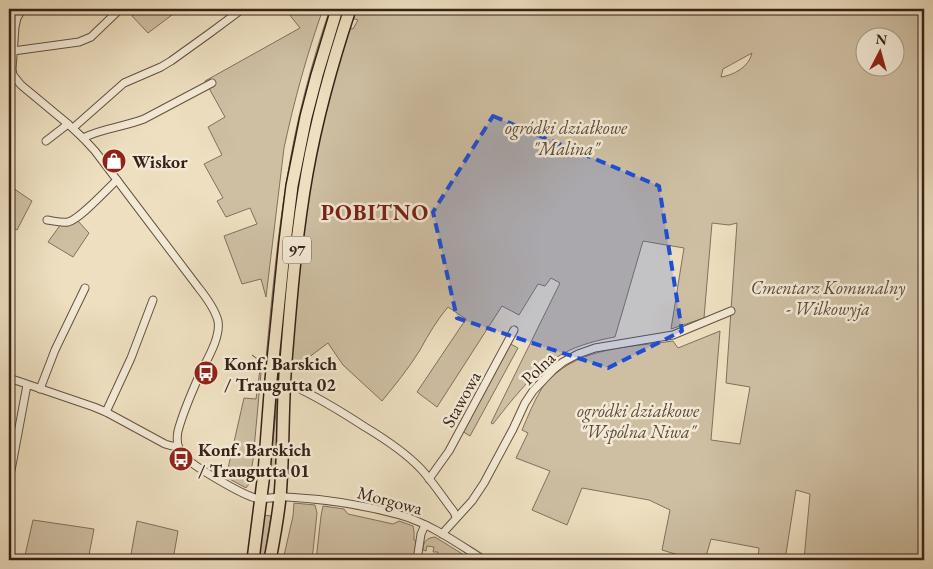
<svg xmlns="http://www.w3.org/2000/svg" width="933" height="569" font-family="'EB Garamond',serif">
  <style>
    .green { fill: #cebfa3; stroke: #82705d; fill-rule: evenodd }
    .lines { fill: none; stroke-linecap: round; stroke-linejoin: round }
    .street-casing { stroke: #645041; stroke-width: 9 }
    .primary-casing { stroke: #372117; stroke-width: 14 }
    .street { stroke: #f3ead6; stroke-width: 7 }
    .primary { stroke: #eddfc0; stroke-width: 11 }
    .marked { fill: #1d4ed8; fill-opacity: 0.2; stroke: #1d4ed8; stroke-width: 4; stroke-dasharray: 10 6; stroke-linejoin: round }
    .labels { text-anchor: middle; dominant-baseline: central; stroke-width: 5; stroke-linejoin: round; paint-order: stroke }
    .shield { fill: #f3ead6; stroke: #6f5d50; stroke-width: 1 }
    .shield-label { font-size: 16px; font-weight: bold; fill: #372117 }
    .park-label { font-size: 18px; font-style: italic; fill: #5d483a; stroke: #f3ead6 }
    .poi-label { font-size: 18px; font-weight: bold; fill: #372117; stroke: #f3ead6; text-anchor: start }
    .street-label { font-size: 18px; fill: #372117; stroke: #f3ead6 }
    .district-label { font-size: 22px; font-weight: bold; letter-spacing: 1px; fill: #7a1f14; stroke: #f3ead6 }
  </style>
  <rect width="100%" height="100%" fill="#eddfc0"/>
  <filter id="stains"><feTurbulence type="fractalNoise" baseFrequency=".004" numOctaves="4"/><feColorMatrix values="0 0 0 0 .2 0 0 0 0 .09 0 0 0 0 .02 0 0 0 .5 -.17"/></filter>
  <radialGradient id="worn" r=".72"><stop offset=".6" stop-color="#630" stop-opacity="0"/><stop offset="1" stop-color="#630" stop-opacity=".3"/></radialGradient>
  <g class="green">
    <polygon points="139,9 180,9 148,33 132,16"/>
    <path d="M285,9H323C307,54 294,101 284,148L266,297L261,279L242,284L224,236L257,224L250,208L226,217L217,201L223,198L204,164L222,155L208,127L225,117L205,81L300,28Z"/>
    <path d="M330,9H334L318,56L270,358H266C272,298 277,238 287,179C296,121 311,64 330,9Z"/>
    <polygon points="342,9 346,9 334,45 282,360 278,359 287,268 297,185 311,116"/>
    <path d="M355,9H924V560H804L810,494L796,490L785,560H758L759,548L711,539L705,560H695L662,550L670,510L649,500L582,488L567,525L532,510L550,471L516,458L528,433L522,430C528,416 534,401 542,388C544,385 547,382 550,379C581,347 631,347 673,341L678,348L720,331L711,440L740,444L750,387L726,383L737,223L729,225L712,223L704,318L671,329L684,248L643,241L615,337C598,340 579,345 564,353C537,367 511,401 493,424L491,423L560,283L551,278L545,286L538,284L519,315L502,306L437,407L417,392L466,319L448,307C437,320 428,335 420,350C409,368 395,385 382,401L343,365L328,343L297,366V361L290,360C296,305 300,249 308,194C316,137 333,83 348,28L353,29L358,20L352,18ZM866,38H896V68H866ZM752,53C749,67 734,75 721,77L723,69Z"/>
    <polygon points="10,186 32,201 17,230 9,225 9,188"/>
    <polygon points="78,221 89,233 73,257 48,242 61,224"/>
    <polygon points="509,343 518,348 470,436 462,431"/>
    <polygon points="252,355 262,362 253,460 249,484 246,488 226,477 244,398 256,399 261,362"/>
    <polygon points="277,367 281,367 277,478 269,477 276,412"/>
    <polygon points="294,503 315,505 317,513 312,560 283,560 293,516"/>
    <polygon points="323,506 344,509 348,514 393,524 399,521 413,526 414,531 414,540 416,541 414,560 316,560 321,516"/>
    <polygon points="263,515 271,516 264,560 258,560"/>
    <polygon points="33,520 94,529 88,560 24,560"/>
    <polygon points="137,521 178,531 173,560 130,560"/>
    <path d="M435,537L464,555L463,560H437L438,552H433L434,547L427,546L426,551L423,550C423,541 427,538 435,537Z"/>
  </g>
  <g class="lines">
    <defs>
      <g id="street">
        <path d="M22,9L17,18L15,27L12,69L13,75L21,85L68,124L83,138L95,151L198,287C206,297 215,309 218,321C221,338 206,361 199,376C191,394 183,412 178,431C176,441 177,449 184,456C191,465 244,496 256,498C266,500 277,496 287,497C324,499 364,505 400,515C431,524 457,543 484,560"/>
        <polyline points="13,51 79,42 91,37 116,13 118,9"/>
        <polyline points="73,128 124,83 161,67 171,61 210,33 241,10"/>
        <path d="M83,138C102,128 124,127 144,119L212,83"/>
        <polyline points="46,141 68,124"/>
        <path d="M47,220C54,221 61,223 68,222C80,219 106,190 117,180"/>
        <polyline points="9,378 94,407 106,412 165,444 172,446 178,446"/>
        <polyline points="40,389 55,350 85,288"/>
        <path d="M302,390C324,401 345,414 365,427C385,439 405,452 421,469C433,482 443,498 454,512L456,517"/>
        <polyline points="106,412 131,358 153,300"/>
        <polyline points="429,479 449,451 514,330"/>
        <polyline points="9,481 27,385"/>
        <polyline points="442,534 472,501 484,483 513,429 525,403 533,391 553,370 563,362 578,354 595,348 673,335 731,311"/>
        <polyline points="417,560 421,534 425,525"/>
      </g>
      <g id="primary">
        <polyline points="253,560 264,473 271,380 285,242 292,186 306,117 317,75 337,9"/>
        <path d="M270,560C274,539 278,518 280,497C284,452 282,406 286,361C291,298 296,235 307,173C317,117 332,63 350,9"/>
      </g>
    </defs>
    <use href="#street" class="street-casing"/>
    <use href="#primary" class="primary-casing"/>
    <use href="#street" class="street"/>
    <use href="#primary" class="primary"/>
  </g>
  <path class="marked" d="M493,116L659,186L682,331L608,368L457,318L433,212Z"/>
  <defs>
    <symbol id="shop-disc" viewBox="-11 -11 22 22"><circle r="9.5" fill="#8f2418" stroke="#f3ead6"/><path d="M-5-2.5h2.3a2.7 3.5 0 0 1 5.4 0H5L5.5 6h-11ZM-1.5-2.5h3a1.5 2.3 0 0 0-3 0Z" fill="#fff"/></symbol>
    <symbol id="bus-disc" viewBox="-11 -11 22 22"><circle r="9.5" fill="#8f2418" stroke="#f3ead6"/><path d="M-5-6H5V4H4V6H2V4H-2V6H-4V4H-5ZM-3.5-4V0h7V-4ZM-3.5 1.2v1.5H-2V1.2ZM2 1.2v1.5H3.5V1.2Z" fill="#fff"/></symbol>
  </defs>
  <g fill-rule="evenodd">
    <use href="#shop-disc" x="100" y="147" width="28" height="28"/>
    <use href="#bus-disc" x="192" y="359" width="28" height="28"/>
    <use href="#bus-disc" x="167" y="445" width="28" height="28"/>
  </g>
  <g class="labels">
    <rect class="shield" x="283" y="236.5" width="28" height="27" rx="4"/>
    <g class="shield-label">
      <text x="297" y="250">97</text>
    </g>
    <g class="park-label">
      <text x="566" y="127">ogródki działkowe<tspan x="566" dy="21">"Malina"</tspan></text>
      <text x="828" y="287">Cmentarz Komunalny<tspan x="828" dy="21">- Wilkowyja</tspan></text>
      <text x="638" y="410">ogródki działkowe<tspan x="638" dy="21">"Wspólna Niwa"</tspan></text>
    </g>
    <g class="poi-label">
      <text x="132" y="161">Wiskor</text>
      <text x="224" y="363">Konf. Barskich<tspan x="224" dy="21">/ Traugutta 02</tspan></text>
      <text x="198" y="449">Konf. Barskich<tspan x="198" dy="21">/ Traugutta 01</tspan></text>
    </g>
    <g class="street-label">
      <text transform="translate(538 368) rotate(-44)">Polna</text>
      <text transform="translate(461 399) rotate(-61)">Stawowa</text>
      <text transform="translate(390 500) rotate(15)">Morgowa</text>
    </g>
    <g class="district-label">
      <text x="375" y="212">POBITNO</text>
    </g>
  </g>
  <rect width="933" height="569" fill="none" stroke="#eddfc0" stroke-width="30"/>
  <rect x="10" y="10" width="913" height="549" fill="none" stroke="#372117" stroke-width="2.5"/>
  <rect x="15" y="15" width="903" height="539" fill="none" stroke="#372117"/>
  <g transform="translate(880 52) rotate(6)"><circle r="24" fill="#f3ead6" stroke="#a89a8a"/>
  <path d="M0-4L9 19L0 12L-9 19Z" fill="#8f2418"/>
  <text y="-8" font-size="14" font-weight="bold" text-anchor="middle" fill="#372117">N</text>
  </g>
  <rect width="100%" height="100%" filter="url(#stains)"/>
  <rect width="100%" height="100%" fill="url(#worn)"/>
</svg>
